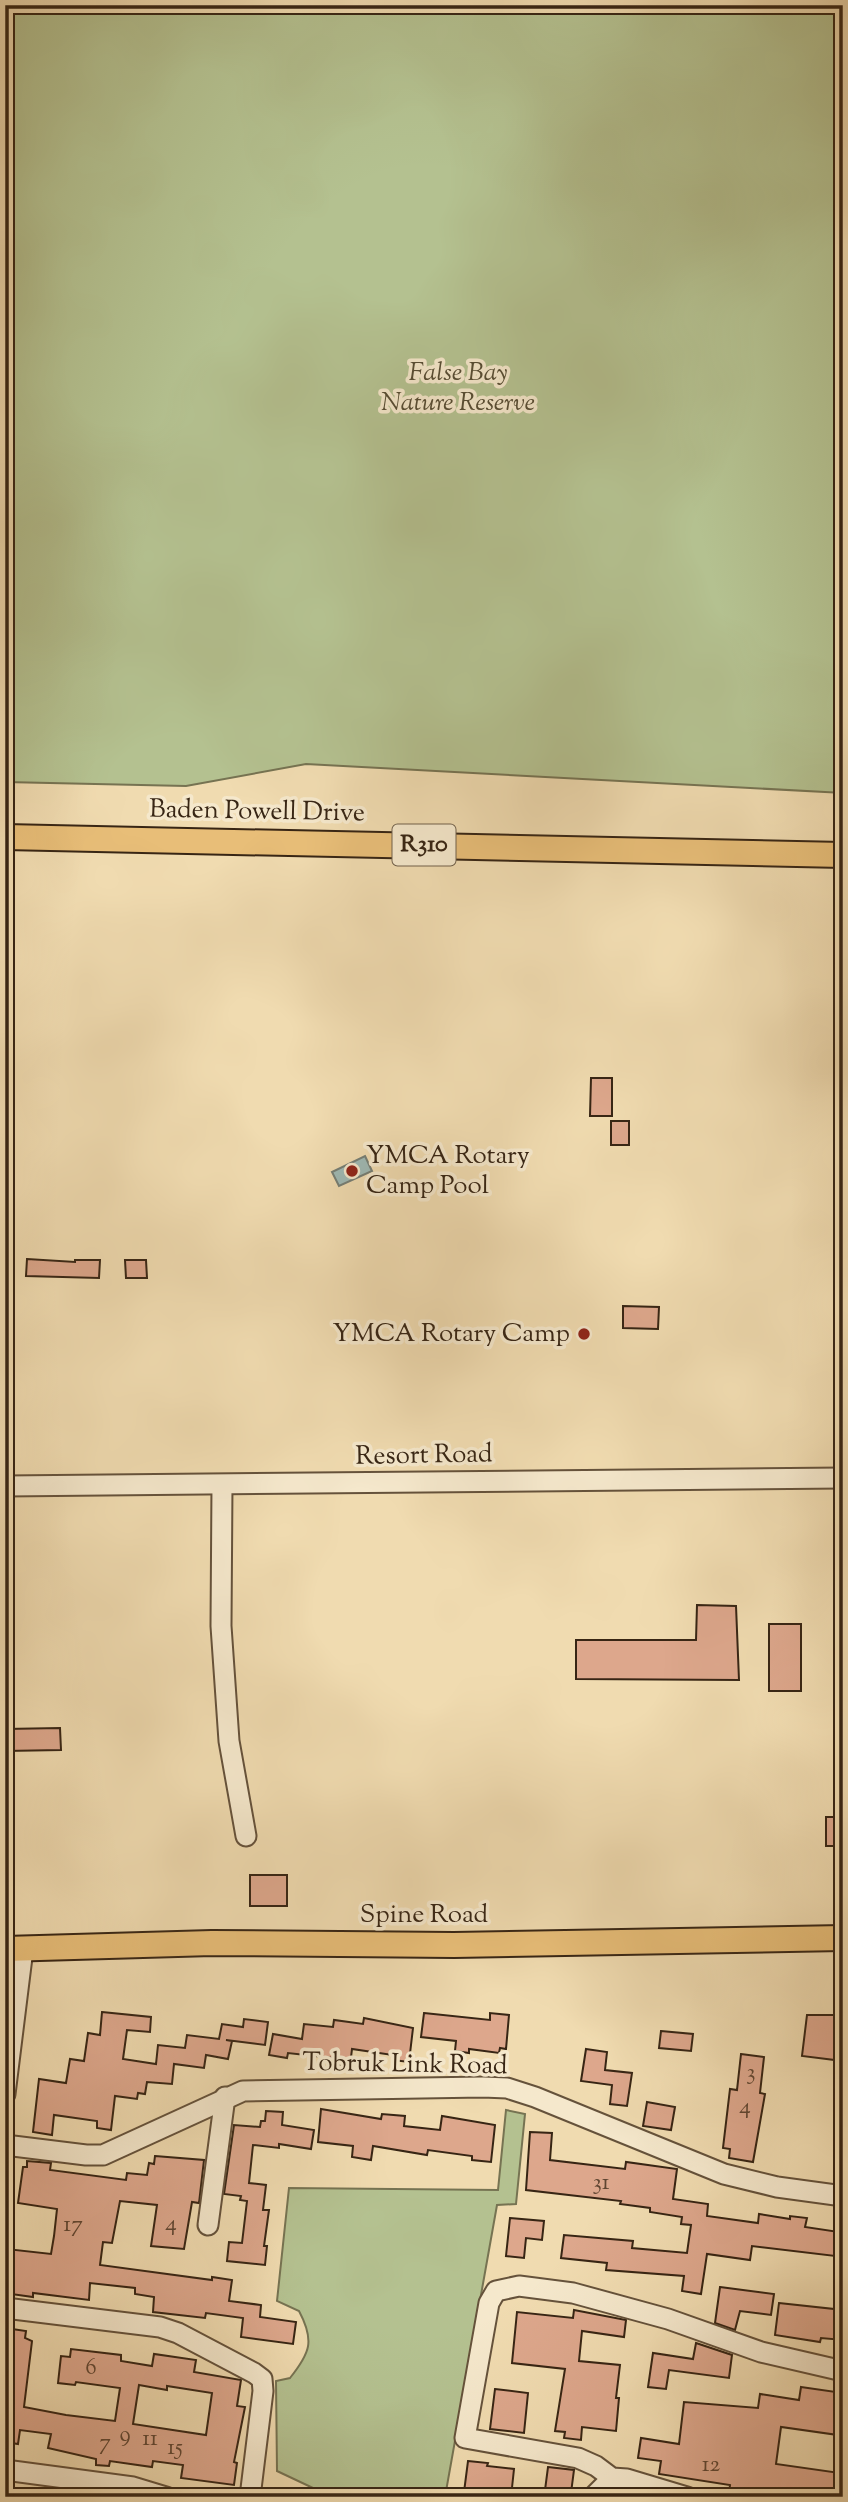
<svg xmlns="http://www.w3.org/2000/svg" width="848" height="2502" font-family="'Sorts Mill Goudy',serif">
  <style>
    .green { fill: #b4c190; stroke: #767352; stroke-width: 2 }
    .water { fill: #9eb9b5; stroke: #757e75; stroke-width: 2 }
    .building { fill: #dda78c; stroke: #372514; stroke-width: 2; fill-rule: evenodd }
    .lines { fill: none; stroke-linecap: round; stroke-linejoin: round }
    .minor-casing { stroke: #65523b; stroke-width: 23 }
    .major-casing { stroke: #372514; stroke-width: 28 }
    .minor { stroke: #f5e8cc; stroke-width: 19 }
    .major { stroke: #e8be78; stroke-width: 24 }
    .poi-dot { fill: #8f2418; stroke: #f5e8cc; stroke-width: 2.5 }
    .labels { text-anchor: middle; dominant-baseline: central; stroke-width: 7; stroke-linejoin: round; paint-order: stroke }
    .number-label { font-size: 23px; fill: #604632 }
    .shield { fill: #f5e8cc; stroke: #70604b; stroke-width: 2 }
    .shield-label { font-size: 24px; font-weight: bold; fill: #372514 }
    .park-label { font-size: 26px; font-style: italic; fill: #564c33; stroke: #f5e8cc }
    .street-label { font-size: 26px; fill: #372514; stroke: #f5e8cc }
    .poi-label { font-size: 26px; fill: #372514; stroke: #f5e8cc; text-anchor: start }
  </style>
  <rect width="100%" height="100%" fill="#f0dbb0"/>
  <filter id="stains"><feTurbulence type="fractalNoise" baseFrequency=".00286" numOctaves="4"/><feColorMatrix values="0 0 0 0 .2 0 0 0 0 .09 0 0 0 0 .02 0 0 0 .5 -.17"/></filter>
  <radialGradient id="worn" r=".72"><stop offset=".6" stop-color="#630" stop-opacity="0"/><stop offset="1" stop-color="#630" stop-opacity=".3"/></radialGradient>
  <g class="green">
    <polygon points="5,5 843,5 843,793 306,764 186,786 5,782"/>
    <path d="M506,2110L525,2114L516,2204L497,2205L445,2497H332L277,2471L276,2381L290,2378C310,2353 315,2341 299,2311L277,2301L289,2188L498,2190Z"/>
  </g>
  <polygon class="water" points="365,1156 372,1171 339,1186 332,1172"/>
  <g class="building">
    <polygon points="591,1078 612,1078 612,1116 590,1116"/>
    <rect x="611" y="1121" width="18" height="24"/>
    <polygon points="27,1259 75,1262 75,1260 100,1260 99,1278 26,1276"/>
    <polygon points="125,1260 146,1260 147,1278 126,1278"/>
    <polygon points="623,1306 659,1307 658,1329 623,1328"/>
    <polygon points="697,1605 736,1606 739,1680 576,1679 576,1640 696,1640"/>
    <rect x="769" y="1624" width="32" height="67"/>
    <polygon points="60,1728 61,1750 5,1751 5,1729"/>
    <rect x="826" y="1817" width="17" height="29"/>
    <rect x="250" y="1875" width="37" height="31"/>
    <polygon points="102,2012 151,2017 150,2032 127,2030 123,2059 156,2064 158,2045 185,2048 187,2035 219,2039 222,2024 243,2027 244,2019 268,2022 265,2045 226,2040 232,2041 228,2059 206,2055 204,2068 174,2064 172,2084 147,2082 145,2094 138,2093 137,2099 115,2096 111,2130 97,2128 97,2121 54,2115 52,2135 33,2132 39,2079 66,2083 70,2059 84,2061 88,2033 100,2035"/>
    <polygon points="424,2013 490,2020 490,2013 509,2015 506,2049 500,2048 499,2053 469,2049 469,2053 455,2051 456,2041 421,2037"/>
    <polygon points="807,2015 843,2015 843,2061 802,2056"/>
    <polygon points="364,2018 413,2028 409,2062 393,2060 393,2055 352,2049 350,2066 332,2064 333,2058 288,2053 287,2058 269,2055 273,2034 302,2039 304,2024 333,2027 334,2020 363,2024"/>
    <polygon points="661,2031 693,2034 691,2051 659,2048"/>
    <polygon points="586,2049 607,2052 605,2070 632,2073 627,2106 610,2104 612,2085 581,2081"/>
    <polygon points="741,2054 764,2057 760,2093 765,2094 753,2162 729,2158 730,2149 723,2148 730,2089 737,2090"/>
    <polygon points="647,2102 675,2107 671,2130 643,2126"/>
    <polygon points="321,2109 381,2119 382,2114 405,2116 404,2126 440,2130 442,2116 495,2125 491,2162 472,2160 472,2156 428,2150 427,2155 373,2146 371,2160 352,2157 353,2146 318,2142"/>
    <polygon points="266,2111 283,2112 282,2125 314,2130 311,2149 279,2144 279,2148 253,2145 249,2183 266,2185 263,2210 269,2210 264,2246 267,2246 265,2265 227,2261 229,2242 242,2243 247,2201 240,2200 241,2196 224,2194 234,2125 260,2127 261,2121 265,2121"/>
    <polygon points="530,2132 552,2133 550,2160 625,2169 626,2162 677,2169 673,2199 708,2204 707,2216 758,2223 759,2214 790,2219 790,2216 807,2218 805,2227 839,2232 835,2256 752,2246 750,2260 707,2254 701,2294 682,2291 684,2276 606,2270 607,2263 561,2258 564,2235 633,2241 632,2248 687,2253 691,2225 681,2224 682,2217 650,2212 650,2208 620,2204 621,2201 526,2190"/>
    <polygon points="155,2156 204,2160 199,2203 192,2202 184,2249 151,2246 157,2205 120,2201 112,2243 103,2242 100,2265 212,2280 212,2277 232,2280 229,2301 261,2305 260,2317 296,2322 293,2344 241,2337 243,2318 206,2313 205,2318 153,2312 154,2297 135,2294 135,2288 90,2283 89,2300 33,2293 33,2297 11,2294 12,2288 5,2287 7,2249 51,2254 54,2236 57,2209 18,2203 23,2167 27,2167 27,2161 51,2163 50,2170 126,2180 127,2173 147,2175 149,2163 154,2164"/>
    <polygon points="510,2218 544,2221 542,2240 526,2238 524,2258 506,2256"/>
    <polygon points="720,2287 774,2294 771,2315 740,2311 735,2330 715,2323"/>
    <polygon points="779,2303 843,2310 843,2340 821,2338 820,2342 775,2335"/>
    <polygon points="574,2310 626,2320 624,2337 582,2331 579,2361 620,2365 616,2398 619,2398 616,2431 582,2427 581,2440 564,2438 565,2432 555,2431 565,2369 512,2363 517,2312 573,2318"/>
    <path d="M12,2329L26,2331L25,2338L32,2341L24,2407L66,2415L115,2421L120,2388L76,2382L75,2385L58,2383L61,2356L70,2357L71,2349L121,2355V2361L152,2366L154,2354L196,2360L194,2372L241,2380L237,2406L245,2407L234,2462L237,2463L234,2485L181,2478L183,2465L153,2461L152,2467L110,2461L109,2466L96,2465V2459L48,2448L51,2434L20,2430L18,2444L5,2442V2391ZM139,2385L167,2390V2386L212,2393L206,2435L133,2424Z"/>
    <polygon points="696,2343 732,2355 729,2378 669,2370 666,2389 648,2387 653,2353 693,2359"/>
    <polygon points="801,2387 843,2393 838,2435 781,2427 776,2464 840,2473 837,2495 800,2490 799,2497 747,2497 729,2494 730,2485 659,2474 661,2461 638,2458 641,2438 679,2444 684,2402 758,2408 760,2394 799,2400"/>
    <polygon points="495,2389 528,2393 524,2433 490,2429"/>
    <polygon points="468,2461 488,2463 487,2466 514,2469 511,2497 464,2492"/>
    <polygon points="548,2467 574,2470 571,2493 545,2490"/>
  </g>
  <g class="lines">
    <defs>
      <g id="minor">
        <polyline points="222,1485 221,1626 229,1741 246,1836"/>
        <polyline points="5,1486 843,1478"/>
        <polyline points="5,2094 23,1949"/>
        <polyline points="5,2145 86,2155 103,2155 243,2091 483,2087 507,2088 535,2097 724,2174 777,2187 843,2196"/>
        <polyline points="208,2225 225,2097"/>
        <polyline points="5,2308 160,2327 178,2333 254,2373 262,2379 263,2391 250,2497"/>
        <polyline points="5,2470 133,2487 166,2497"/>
        <polyline points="593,2497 612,2478"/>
        <polyline points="687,2497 627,2479 612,2478 596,2466 578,2458 465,2438 489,2303 496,2291 519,2286 573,2293 668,2319 761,2352 843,2371"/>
      </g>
      <g id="major">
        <polyline points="5,837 843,855"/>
        <polyline points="5,1949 212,1943 454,1945 843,1938"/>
      </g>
    </defs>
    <use href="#minor" class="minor-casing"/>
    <use href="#major" class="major-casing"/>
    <use href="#minor" class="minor"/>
    <use href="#major" class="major"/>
  </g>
  <g class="poi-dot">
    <circle cx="352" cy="1171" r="7"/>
    <circle cx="584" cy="1334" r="7"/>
  </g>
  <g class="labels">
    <g class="number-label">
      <text x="751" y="2073">3</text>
      <text x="745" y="2107">4</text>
      <text x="601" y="2183">31</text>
      <text x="171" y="2224">4</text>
      <text x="73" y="2225">17</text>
      <text x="91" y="2368">6</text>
      <text x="125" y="2435">9</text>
      <text x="150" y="2439">11</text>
      <text x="105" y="2443">7</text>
      <text x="175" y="2448">15</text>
      <text x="711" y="2465">12</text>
    </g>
    <rect class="shield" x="392.5" y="824.5" width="63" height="41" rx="5"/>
    <g class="shield-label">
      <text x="424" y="845">R310</text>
    </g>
    <g class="park-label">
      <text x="458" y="373">False Bay<tspan x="458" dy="30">Nature Reserve</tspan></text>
    </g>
    <g class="street-label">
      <text transform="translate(257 812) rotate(1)">Baden Powell Drive</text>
      <text transform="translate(424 1456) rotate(-1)">Resort Road</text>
      <text x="424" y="1915">Spine Road</text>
      <text transform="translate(405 2065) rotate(1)">Tobruk Link Road</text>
    </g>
    <g class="poi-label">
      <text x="366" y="1156">YMCA Rotary<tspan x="366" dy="30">Camp Pool</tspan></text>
      <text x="570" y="1334" text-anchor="end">YMCA Rotary Camp</text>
    </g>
  </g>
  <rect width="848" height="2502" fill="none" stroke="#f0dbb0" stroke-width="28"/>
  <rect x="7" y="7" width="834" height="2488" fill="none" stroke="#372514" stroke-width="3.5"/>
  <rect x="14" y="14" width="820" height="2474" fill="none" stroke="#372514" stroke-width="2"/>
  <rect width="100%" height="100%" filter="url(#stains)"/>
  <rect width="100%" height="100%" fill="url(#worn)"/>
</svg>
